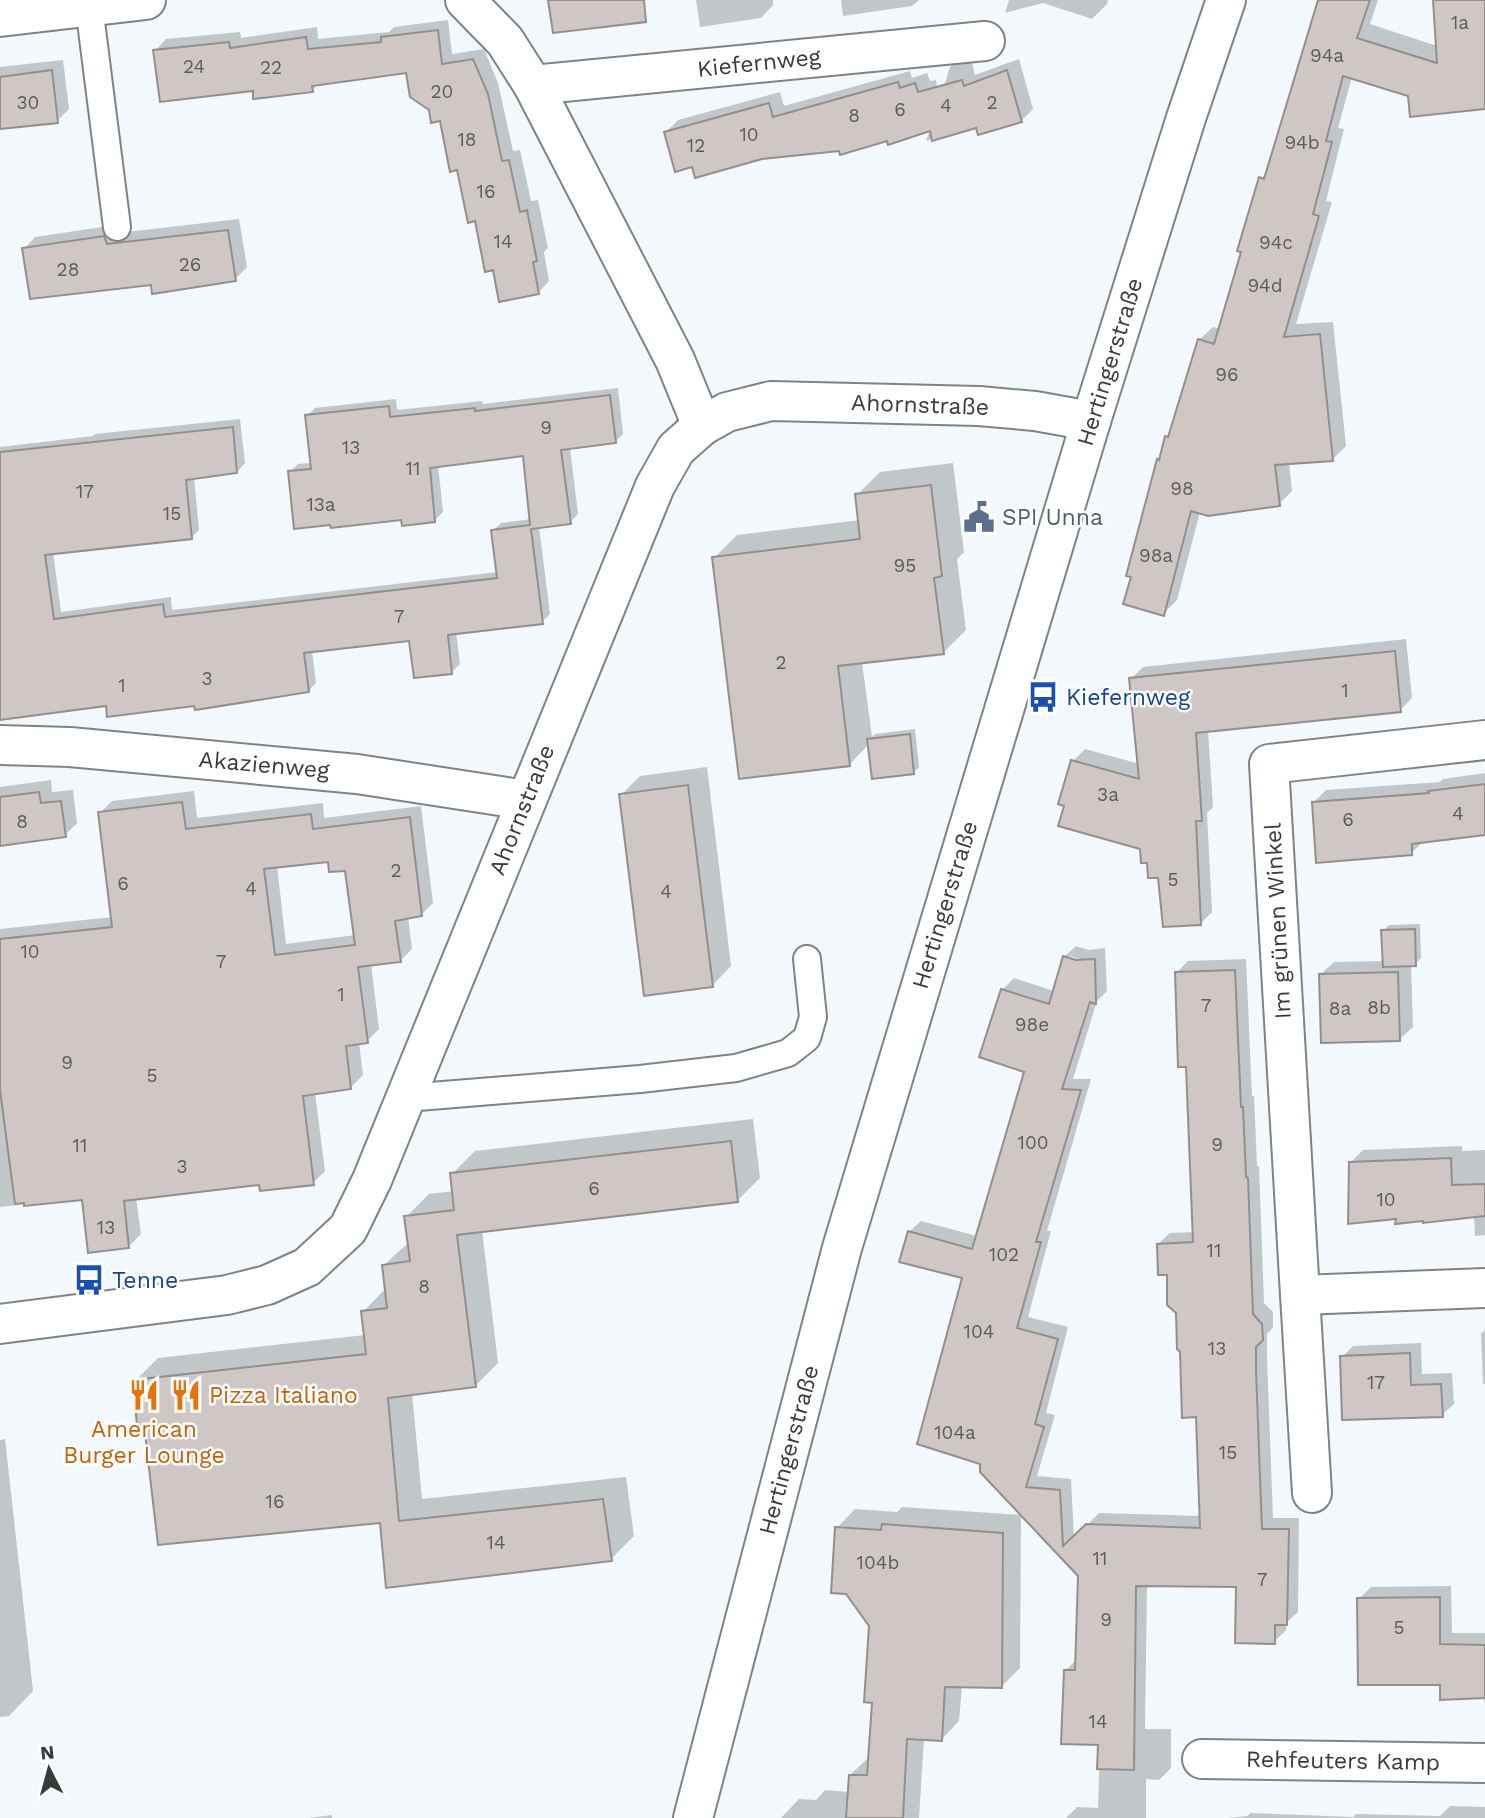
<svg xmlns="http://www.w3.org/2000/svg" width="1485" height="1818" font-family="'Work Sans',sans-serif">
  <style>
    .shadow { fill: #0003; fill-rule: evenodd }
    .building { fill: #cec7c5; stroke: #948e8c; stroke-width: 2; fill-rule: evenodd }
    .lines { fill: none; stroke-linecap: round; stroke-linejoin: round }
    .lane-casing { stroke: #7e8386; stroke-width: 30 }
    .street-casing { stroke: #7e8386; stroke-width: 42 }
    .secondary-casing { stroke: #7e8386; stroke-width: 42 }
    .lane { stroke: #fff; stroke-width: 26 }
    .street { stroke: #fff; stroke-width: 38 }
    .secondary { stroke: #fff; stroke-width: 38 }
    .labels { text-anchor: middle; dominant-baseline: central; stroke-width: 5; stroke-linejoin: round; paint-order: stroke }
    .number-label { font-size: 19px; fill: #5e5d5e }
    .street-label { font-size: 23px; fill: #383a3c; stroke: #fff }
    .service-label { font-size: 23px; fill: #4e5e75; stroke: #fff; text-anchor: start }
    .transit-label { font-size: 23px; fill: #164399; stroke: #fff; text-anchor: start }
    .food-label { font-size: 23px; fill: #c56008; stroke: #fff; text-anchor: start }
  </style>
  <rect width="100%" height="100%" fill="#f2f8fc"/>
  <g class="shadow">
    <polygon points="696,0 773,0 773,5 761,18 700,27"/>
    <polygon points="841,0 919,0 912,6 843,16"/>
    <polygon points="1009,0 1108,0 1107,4 1092,19 1043,3 1005,13"/>
    <polygon points="1320,0 1378,0 1370,24 1437,46 1435,0 1485,0 1485,108 1410,95 1352,77 1338,128 1344,129 1326,201 1332,202 1296,324 1333,322 1346,446 1333,459 1289,462 1292,491 1279,504 1200,512 1177,600 1163,614 1159,460 1166,437 1172,431 1199,340 1213,327 1220,329 1261,178 1269,171"/>
    <polygon points="448,20 452,54 484,49 498,83 513,151 520,150 531,201 538,200 548,248 544,252 549,281 538,293 494,268 441,119 431,109 407,71 319,83 312,90 254,89 155,51 166,39 240,32 241,38 317,27 318,39 389,32 394,27"/>
    <polygon points="970,54 975,75 1019,59 1033,109 1021,121 977,126 926,141 930,130 841,149 693,165 666,132 678,120 780,92 784,106 910,71 912,78 927,73 930,81 936,80 939,102 950,67 962,55"/>
    <polygon points="63,60 69,109 57,121 0,122 0,67"/>
    <polygon points="239,219 247,267 235,279 152,283 24,249 35,237 116,225 118,233"/>
    <polygon points="618,388 623,434 615,442 570,448 578,514 570,522 539,526 550,614 542,622 456,632 460,664 452,672 410,639 312,650 316,683 308,691 196,704 107,704 0,718 0,447 93,436 95,434 240,419 245,463 237,472 194,477 199,530 191,538 53,552 61,612 171,597 172,610 498,572 493,531 501,523 531,519 524,454 438,465 443,512 434,521 403,518 290,472 298,464 312,463 307,416 315,408 396,399 397,410 482,401 483,404"/>
    <polygon points="953,463 964,552 957,559 966,630 943,653 862,662 872,737 875,734 915,729 919,767 913,773 869,744 849,765 714,558 737,535 860,520 857,495 880,472"/>
    <polygon points="1406,639 1412,698 1400,710 1208,730 1213,807 1207,813 1212,912 1200,924 1159,876 1142,848 1067,804 1073,761 1085,749 1140,764 1131,679 1143,667"/>
    <polygon points="707,767 731,966 712,986 621,795 640,776"/>
    <polygon points="1485,773 1485,834 1424,841 1411,853 1313,803 1326,790 1440,782 1443,779"/>
    <polygon points="51,780 52,792 73,790 77,823 65,835 0,844 0,787"/>
    <path d="M194,791L197,818L323,803L324,818L421,806L433,903L421,915L408,917L412,949L400,961L371,964L379,1029L367,1041L359,1042L363,1075L351,1087L315,1093L325,1171L313,1183H261L136,1198L141,1234L129,1246L83,1198L0,1207V929L112,917L100,813L112,801ZM329,860L347,869L355,935L286,944L277,866Z"/>
    <polygon points="1420,924 1421,958 1415,964 1411,964 1413,1027 1400,1039 1321,974 1334,962 1384,961 1383,931 1389,925"/>
    <path d="M1076,946L1089,950L1105,948L1107,991L1097,1001L1073,1079H1091L1047,1231H1051L1028,1317L1068,1327L1046,1413L1055,1415L1037,1476L1071,1479L1074,1538L1099,1513L1202,1516L1198,1415L1182,1351L1178,1312L1169,1273L1158,1244L1170,1233L1194,1232L1187,1065L1176,973L1188,961L1246,959L1252,1096H1254L1257,1166H1259L1264,1303L1273,1312V1327L1267,1334V1358L1273,1518H1299L1298,1612L1286,1623V1630L1274,1642L1238,1585H1147L1145,1729H1171V1768L1159,1780L1146,1779V1818H1066L1077,1807L1098,1808L1100,1743L1065,1671L1077,1659L1079,1575L981,1471L964,1277L909,1232L921,1221L977,1236L1026,1070L1002,990L1014,978L1054,991L1064,957ZM1069,956L1085,961L1069,960Z"/>
    <polygon points="753,1119 760,1178 737,1201 482,1230 498,1363 475,1386 412,1393 422,1499 626,1477 634,1536 611,1559 381,1521 146,1423 135,1381 158,1358 365,1335 363,1312 386,1288 384,1265 409,1242 406,1217 429,1194 454,1191 452,1174 475,1151"/>
    <polygon points="1462,1146 1462,1151 1485,1150 1485,1235 1475,1236 1474,1216 1397,1217 1351,1162 1363,1150"/>
    <polygon points="1485,1330 1485,1384 1483,1384 1481,1334"/>
    <polygon points="1421,1343 1422,1374 1452,1373 1454,1404 1442,1415 1342,1357 1353,1346"/>
    <polygon points="5,1439 33,1691 9,1716 0,1717 0,1440"/>
    <polygon points="902,1507 1021,1515 1020,1668 1001,1687 962,1686 959,1721 941,1740 924,1739 919,1818 781,1818 799,1799 816,1800 825,1790 849,1792 850,1775 870,1756 874,1701 871,1626 837,1528 855,1509 897,1512"/>
    <polygon points="1451,1586 1452,1633 1485,1633 1485,1703 1483,1697 1442,1683 1359,1599 1371,1587"/>
    <polygon points="1450,1806 1485,1807 1485,1818 1227,1818 1248,1816 1250,1813 1353,1817 1356,1814 1440,1816"/>
    <polygon points="332,1815 332,1818 309,1818"/>
  </g>
  <g class="building">
    <polygon points="548,0 644,0 646,22 553,33"/>
    <polygon points="1318,0 1370,0 1357,38 1437,63 1433,0 1485,0 1485,109 1410,117 1408,96 1343,76 1326,141 1332,142 1313,214 1319,216 1284,337 1320,334 1333,461 1275,465 1280,506 1208,516 1191,511 1164,616 1123,604 1131,577 1126,576 1157,459 1159,460 1165,436 1168,437 1198,339 1214,344 1241,252 1237,251 1259,177 1264,179"/>
    <polygon points="438,30 442,64 473,59 488,94 502,161 509,160 520,212 527,210 537,261 533,262 539,294 499,302 493,270 485,272 475,221 468,223 457,170 450,172 440,121 431,123 429,110 410,97 406,73 312,86 313,92 253,99 253,91 160,102 153,50 229,42 230,48 306,37 308,49 381,42 381,37"/>
    <polygon points="52,70 58,123 0,129 0,77"/>
    <polygon points="1007,70 1022,122 978,135 976,128 932,141 930,131 888,145 887,141 840,155 839,151 762,159 695,178 692,167 675,172 664,132 769,103 773,117 898,82 900,88 915,83 918,92 962,80 964,86"/>
    <polygon points="228,230 236,281 152,294 151,285 30,299 22,248 104,236 107,244"/>
    <polygon points="610,395 616,443 561,450 571,524 531,529 543,624 448,635 452,674 414,678 409,641 304,653 309,692 195,710 194,706 107,717 106,706 0,720 0,452 233,427 237,473 186,480 192,539 45,555 54,619 163,604 165,617 497,578 491,530 530,525 523,456 430,468 435,522 402,526 401,520 331,528 330,525 294,529 288,471 311,469 305,415 389,406 390,417 475,408 475,411"/>
    <polygon points="931,485 942,576 934,578 944,654 838,666 850,766 739,779 712,557 860,539 855,494"/>
    <polygon points="1395,651 1401,712 1196,733 1202,821 1196,821 1201,925 1163,927 1158,878 1148,878 1147,863 1141,863 1140,849 1058,826 1064,806 1058,804 1071,760 1139,779 1129,678"/>
    <polygon points="910,734 914,774 872,779 867,739"/>
    <polygon points="1485,784 1485,835 1412,844 1412,855 1316,863 1312,802 1429,793 1428,791"/>
    <polygon points="688,785 713,987 644,996 619,794"/>
    <polygon points="39,792 41,803 61,801 66,837 0,846 0,797"/>
    <path d="M182,802L186,829L311,814L313,829L410,817L422,916L395,921L401,962L358,967L368,1043L346,1046L351,1089L303,1096L314,1185L260,1191L259,1185L124,1201L129,1248L88,1253L82,1200L24,1206V1203L15,1204L0,1090V939L112,927L98,812ZM328,862L329,872L345,871L355,945L275,955L264,869Z"/>
    <polygon points="1415,929 1416,966 1383,967 1381,930"/>
    <polygon points="1063,956 1076,960 1095,959 1096,1004 1090,1002 1062,1089 1081,1090 1036,1242 1041,1242 1017,1328 1058,1339 1035,1424 1044,1427 1026,1487 1060,1490 1063,1546 1086,1524 1200,1528 1196,1417 1182,1418 1180,1352 1177,1349 1176,1313 1167,1305 1167,1275 1158,1275 1157,1244 1193,1242 1186,1067 1178,1067 1175,972 1235,970 1241,1107 1243,1107 1246,1177 1248,1178 1253,1314 1262,1324 1263,1340 1256,1347 1256,1371 1262,1529 1289,1529 1287,1625 1275,1625 1275,1644 1235,1643 1236,1587 1136,1586 1134,1770 1097,1769 1098,1745 1061,1744 1064,1670 1075,1670 1078,1576 980,1472 980,1464 917,1444 962,1278 899,1262 908,1231 972,1249 1024,1072 979,1057 1001,989 1049,1004"/>
    <polygon points="1398,972 1400,1041 1321,1043 1319,974"/>
    <polygon points="731,1141 738,1202 457,1235 476,1387 388,1398 399,1521 603,1499 612,1561 386,1588 380,1523 158,1545 144,1425 137,1426 133,1380 366,1354 361,1311 387,1308 382,1265 410,1261 404,1216 454,1210 450,1173"/>
    <polygon points="1451,1158 1452,1185 1485,1184 1485,1216 1423,1223 1423,1221 1395,1224 1396,1219 1348,1224 1349,1162"/>
    <polygon points="1410,1353 1411,1385 1441,1384 1443,1417 1342,1420 1340,1356"/>
    <polygon points="882,1524 1003,1533 1002,1688 945,1687 942,1741 907,1739 903,1818 846,1818 849,1775 867,1775 872,1703 864,1702 869,1626 846,1594 831,1593 835,1527 881,1530"/>
    <polygon points="1440,1597 1440,1644 1485,1645 1485,1698 1440,1700 1440,1685 1358,1685 1357,1598"/>
  </g>
  <g class="lines">
    <defs>
      <g id="lane">
        <polyline points="89,6 117,227"/>
        <polyline points="406,1098 640,1079 736,1068 788,1053 807,1038 813,1017 807,959"/>
      </g>
      <g id="street">
        <polyline points="465,0 505,41 533,85 675,360 702,426"/>
        <polyline points="0,17 146,0"/>
        <polyline points="533,85 985,41"/>
        <polyline points="1485,740 1269,764 1300,1295 1485,1288"/>
        <polyline points="0,745 70,747 357,774 526,800"/>
        <polyline points="1300,1295 1312,1493"/>
        <polyline points="0,1324 227,1295 267,1285 307,1267 348,1229 372,1180 655,486 676,449 702,426 727,412 771,401 979,406 1035,411 1091,421"/>
        <polyline points="1202,1759 1485,1763"/>
      </g>
      <polyline id="secondary" points="693,1818 842,1248 1091,421 1186,118 1226,0"/>
    </defs>
    <use href="#lane" class="lane-casing"/>
    <use href="#street" class="street-casing"/>
    <use href="#secondary" class="secondary-casing"/>
    <use href="#lane" class="lane"/>
    <use href="#street" class="street"/>
    <use href="#secondary" class="secondary"/>
  </g>
  <defs>
    <symbol id="civic-bare" viewBox="-9 -9 18 18"><path d="M-.6-6.5H3V-4.5H.6V-3L4-1V1h2V6H-6V1h2V-1L-.6-3ZM-1.2 2.5V6h2.4V2.5Z" fill="#5c6f8a" stroke="#fff" stroke-width="2.5" paint-order="stroke"/></symbol>
    <symbol id="bus-bare" viewBox="-9 -9 18 18"><path d="M-5-6H5V4H4V6H2V4H-2V6H-4V4H-5ZM-3.5-4V0h7V-4ZM-3.5 1.2v1.5H-2V1.2ZM2 1.2v1.5H3.5V1.2Z" fill="#1a4fb4" stroke="#fff" stroke-width="2.5" paint-order="stroke"/></symbol>
    <symbol id="restaurant-bare" viewBox="-9 -9 18 18"><path d="M-5-6h1v4h1v-4h1v4h1v-4h1v5L-1.5 .5V6h-2V.5L-5-1ZM5-6V6H3V1.5H1.5Q1.5-4 5-6Z" fill="#e8710a" stroke="#fff" stroke-width="2.5" paint-order="stroke"/></symbol>
  </defs>
  <g fill-rule="evenodd">
    <use href="#civic-bare" x="957" y="495" width="44" height="44"/>
    <use href="#bus-bare" x="1021" y="675" width="44" height="44"/>
    <use href="#bus-bare" x="67" y="1258" width="44" height="44"/>
    <use href="#restaurant-bare" x="122" y="1373" width="44" height="44"/>
    <use href="#restaurant-bare" x="164" y="1373" width="44" height="44"/>
  </g>
  <g class="labels">
    <g class="number-label">
      <text x="1460" y="22">1a</text>
      <text x="1327" y="55">94a</text>
      <text x="194" y="66">24</text>
      <text x="271" y="67">22</text>
      <text x="442" y="91">20</text>
      <text x="28" y="102">30</text>
      <text x="992" y="102">2</text>
      <text x="946" y="105">4</text>
      <text x="900" y="109">6</text>
      <text x="854" y="115">8</text>
      <text x="749" y="134">10</text>
      <text x="467" y="139">18</text>
      <text x="1302" y="142">94b</text>
      <text x="696" y="145">12</text>
      <text x="486" y="191">16</text>
      <text x="503" y="241">14</text>
      <text x="1276" y="242">94c</text>
      <text x="190" y="264">26</text>
      <text x="68" y="269">28</text>
      <text x="1265" y="285">94d</text>
      <text x="1227" y="374">96</text>
      <text x="546" y="427">9</text>
      <text x="351" y="447">13</text>
      <text x="413" y="468">11</text>
      <text x="1182" y="488">98</text>
      <text x="85" y="491">17</text>
      <text x="321" y="504">13a</text>
      <text x="172" y="513">15</text>
      <text x="1156" y="555">98a</text>
      <text x="905" y="565">95</text>
      <text x="399" y="616">7</text>
      <text x="781" y="662">2</text>
      <text x="207" y="678">3</text>
      <text x="122" y="685">1</text>
      <text x="1345" y="690">1</text>
      <text x="1108" y="794">3a</text>
      <text x="1458" y="813">4</text>
      <text x="1348" y="819">6</text>
      <text x="22" y="821">8</text>
      <text x="396" y="870">2</text>
      <text x="1173" y="879">5</text>
      <text x="123" y="883">6</text>
      <text x="251" y="888">4</text>
      <text x="666" y="891">4</text>
      <text x="30" y="951">10</text>
      <text x="221" y="961">7</text>
      <text x="341" y="994">1</text>
      <text x="1206" y="1005">7</text>
      <text x="1379" y="1007">8b</text>
      <text x="1340" y="1008">8a</text>
      <text x="1032" y="1024">98e</text>
      <text x="67" y="1062">9</text>
      <text x="152" y="1075">5</text>
      <text x="1033" y="1142">100</text>
      <text x="1217" y="1144">9</text>
      <text x="80" y="1145">11</text>
      <text x="182" y="1166">3</text>
      <text x="594" y="1188">6</text>
      <text x="1386" y="1199">10</text>
      <text x="106" y="1227">13</text>
      <text x="1214" y="1250">11</text>
      <text x="1004" y="1254">102</text>
      <text x="424" y="1286">8</text>
      <text x="979" y="1331">104</text>
      <text x="1217" y="1348">13</text>
      <text x="1376" y="1382">17</text>
      <text x="955" y="1432">104a</text>
      <text x="1228" y="1452">15</text>
      <text x="275" y="1501">16</text>
      <text x="496" y="1542">14</text>
      <text x="1100" y="1558">11</text>
      <text x="878" y="1562">104b</text>
      <text x="1262" y="1579">7</text>
      <text x="1106" y="1619">9</text>
      <text x="1399" y="1627">5</text>
      <text x="1098" y="1721">14</text>
    </g>
    <g class="street-label">
      <text transform="translate(759 63) rotate(-6)">Kiefernweg</text>
      <text transform="translate(1110 362) rotate(-73)">Hertingerstraße</text>
      <text transform="translate(920 405) rotate(2)">Ahornstraße</text>
      <text transform="translate(264 765) rotate(5)">Akazienweg</text>
      <text transform="translate(522 810) rotate(-68)">Ahornstraße</text>
      <text transform="translate(945 905) rotate(-73)">Hertingerstraße</text>
      <text transform="translate(1278 921) rotate(-93)">Im grünen Winkel</text>
      <text transform="translate(789 1450) rotate(-75)">Hertingerstraße</text>
      <text transform="translate(1343 1761) rotate(1)">Rehfeuters Kamp</text>
    </g>
    <g class="service-label">
      <text x="1002" y="517">SPI Unna</text>
    </g>
    <g class="transit-label">
      <text x="1066" y="697">Kiefernweg</text>
      <text x="112" y="1280">Tenne</text>
    </g>
    <g class="food-label">
      <text x="209" y="1395">Pizza Italiano</text>
      <text x="144" y="1429" text-anchor="middle">American<tspan x="144" dy="26">Burger Lounge</tspan></text>
    </g>
  </g>
  <g transform="translate(49 1769) rotate(354)" stroke="#ffffff" stroke-width="5" paint-order="stroke">
  <path d="M0-5L12 26L0 18L-12 26Z" fill="#383a3c"/>
  <text y="-10" font-size="19" font-weight="bold" text-anchor="middle" fill="#383a3c">N</text>
  </g>
</svg>
